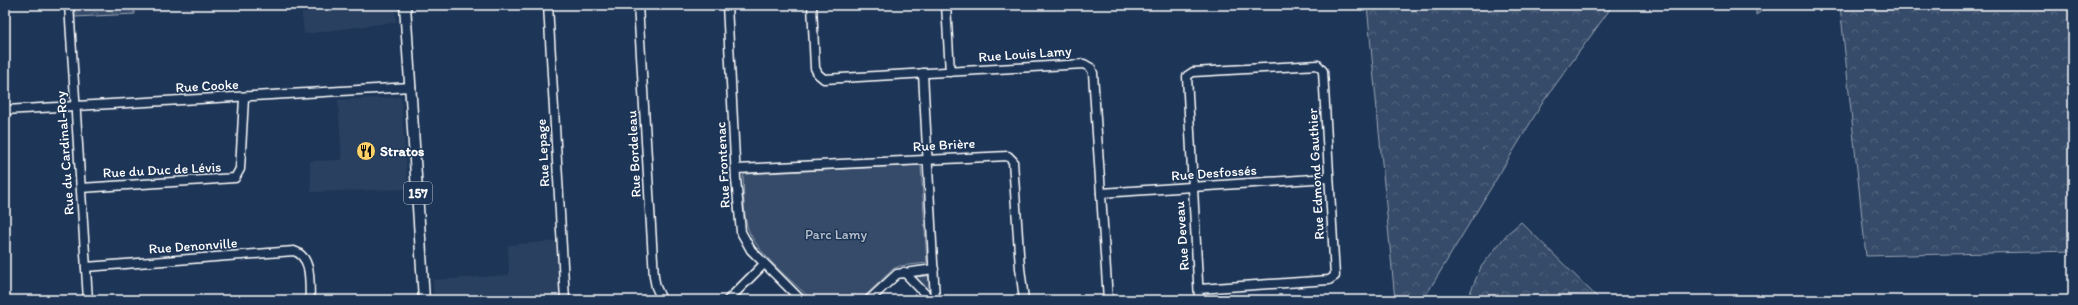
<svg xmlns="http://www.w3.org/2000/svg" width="2078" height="305" font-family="Itim,sans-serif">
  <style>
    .built { fill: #2a4161 }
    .green { fill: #364b69; stroke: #9aa5b4 }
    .forest { fill: url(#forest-crowns); stroke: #9aa5b4 }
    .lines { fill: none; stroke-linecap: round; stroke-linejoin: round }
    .minor-casing { stroke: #fff; stroke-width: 11 }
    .major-casing { stroke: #fff; stroke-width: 13 }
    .minor { stroke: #1d3557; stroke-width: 8 }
    .major { stroke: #1d3557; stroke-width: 10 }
    .labels { text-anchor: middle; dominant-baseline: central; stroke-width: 3; stroke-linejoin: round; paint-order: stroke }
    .shield { fill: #1d3557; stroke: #bbc2cd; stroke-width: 1 }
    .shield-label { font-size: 13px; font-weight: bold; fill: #fff }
    .street-label { font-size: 14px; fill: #fff; stroke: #1d3557 }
    .poi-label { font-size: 14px; font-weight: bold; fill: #fff; stroke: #1d3557; text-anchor: start }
    .park-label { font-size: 14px; fill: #b9c0ca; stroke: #1d3557 }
  </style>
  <defs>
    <pattern id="forest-crowns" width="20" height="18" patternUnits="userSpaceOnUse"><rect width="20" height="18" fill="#364b69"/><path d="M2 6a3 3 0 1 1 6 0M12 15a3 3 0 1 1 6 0" fill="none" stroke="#546680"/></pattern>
  </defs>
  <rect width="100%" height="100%" fill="#1d3557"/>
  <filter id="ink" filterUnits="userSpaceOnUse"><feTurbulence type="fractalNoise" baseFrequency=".025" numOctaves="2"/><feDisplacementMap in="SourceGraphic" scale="8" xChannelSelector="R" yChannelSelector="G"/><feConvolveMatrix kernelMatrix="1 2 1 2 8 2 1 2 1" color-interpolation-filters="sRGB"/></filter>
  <g filter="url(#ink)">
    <g class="built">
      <polygon points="152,5 231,5 153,13"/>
      <polygon points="301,5 395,5 396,22 304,34"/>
      <polygon points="401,97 408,189 311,192 310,161 342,160 338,100"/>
      <polygon points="556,241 560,300 434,300 433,280 509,275 508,245"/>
    </g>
    <g class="green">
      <path d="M921,165L927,263L900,266L893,269L861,300H812C793,282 754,251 747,226C743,210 744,193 743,176L745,174Z"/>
      <polygon points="929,276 930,294 913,277"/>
    </g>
    <g class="forest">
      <polygon points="74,5 134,5 135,14 75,17"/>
      <polygon points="1367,5 1613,5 1543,102 1423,300 1395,300"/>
      <polygon points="1756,5 1770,5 1756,15"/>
      <polygon points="1840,5 2073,5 2073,251 1866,256"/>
      <polygon points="1521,222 1600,300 1467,300 1481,267 1507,234"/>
    </g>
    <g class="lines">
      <defs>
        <g id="minor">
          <polyline points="69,5 88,300"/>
          <polyline points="548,5 565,300"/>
          <polyline points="638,5 654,277 656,287 662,300"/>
          <polyline points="727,5 736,179 741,232 751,250 801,300"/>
          <polyline points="812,5 815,68 818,74 824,79 1084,64 1091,68 1093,73 1108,300"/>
          <polyline points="946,5 950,72"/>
          <polyline points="923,73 935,300"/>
          <polyline points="5,110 411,87"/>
          <polyline points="736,169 1008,156 1013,161 1020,268 1024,300"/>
          <polyline points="81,188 235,178 240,169 244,98"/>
          <polyline points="1101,193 1328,178"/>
          <path d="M86,267L294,251C313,257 309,284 310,300"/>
          <polyline points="904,272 931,300"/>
          <polyline points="1199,289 1329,280 1335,276 1323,71 1318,65 1193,72 1187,76 1199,300"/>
          <polyline points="728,300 764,264"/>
          <polyline points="869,300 897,274 934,269"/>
        </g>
        <polyline id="major" points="405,5 424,300"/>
      </defs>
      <use href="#minor" class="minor-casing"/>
      <use href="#major" class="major-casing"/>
      <use href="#minor" class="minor"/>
      <use href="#major" class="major"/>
    </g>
  </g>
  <defs>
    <symbol id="restaurant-disc" viewBox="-11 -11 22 22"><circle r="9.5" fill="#ffd166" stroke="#1d3557"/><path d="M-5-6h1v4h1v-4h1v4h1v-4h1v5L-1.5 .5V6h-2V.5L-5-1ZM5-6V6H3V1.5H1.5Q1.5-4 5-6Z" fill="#111"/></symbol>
  </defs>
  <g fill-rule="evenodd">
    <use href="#restaurant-disc" x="355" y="140" width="22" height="22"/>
  </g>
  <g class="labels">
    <rect class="shield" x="404" y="182" width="28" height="22" rx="3"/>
    <g class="shield-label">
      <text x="418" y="193">157</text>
    </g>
    <g class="street-label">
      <text transform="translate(1025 54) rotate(-4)">Rue Louis Lamy</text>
      <text transform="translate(207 86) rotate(-3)">Rue Cooke</text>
      <text transform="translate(944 145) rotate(-3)">Rue Brière</text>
      <text transform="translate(65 153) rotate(-94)">Rue du Cardinal-Roy</text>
      <text transform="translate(543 153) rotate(-93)">Rue Lepage</text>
      <text transform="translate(634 154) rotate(-93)">Rue Bordeleau</text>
      <text transform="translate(723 165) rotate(-93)">Rue Frontenac</text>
      <text transform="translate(162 170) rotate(-3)">Rue du Duc de Lévis</text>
      <text transform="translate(1214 173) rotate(-4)">Rue Desfossés</text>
      <text transform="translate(1316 174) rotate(-93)">Rue Edmond Gauthier</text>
      <text transform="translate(1182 236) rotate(-94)">Rue Deveau</text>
      <text transform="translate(193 246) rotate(-4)">Rue Denonville</text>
    </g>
    <g class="poi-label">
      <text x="380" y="151">Stratos</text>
    </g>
    <g class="park-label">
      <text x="836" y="234">Parc Lamy</text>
    </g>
  </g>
  <rect width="2078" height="305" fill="none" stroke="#1d3557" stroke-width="20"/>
  <rect x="10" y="10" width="2058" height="285" fill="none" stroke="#fff" stroke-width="1.5" filter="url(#ink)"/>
</svg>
